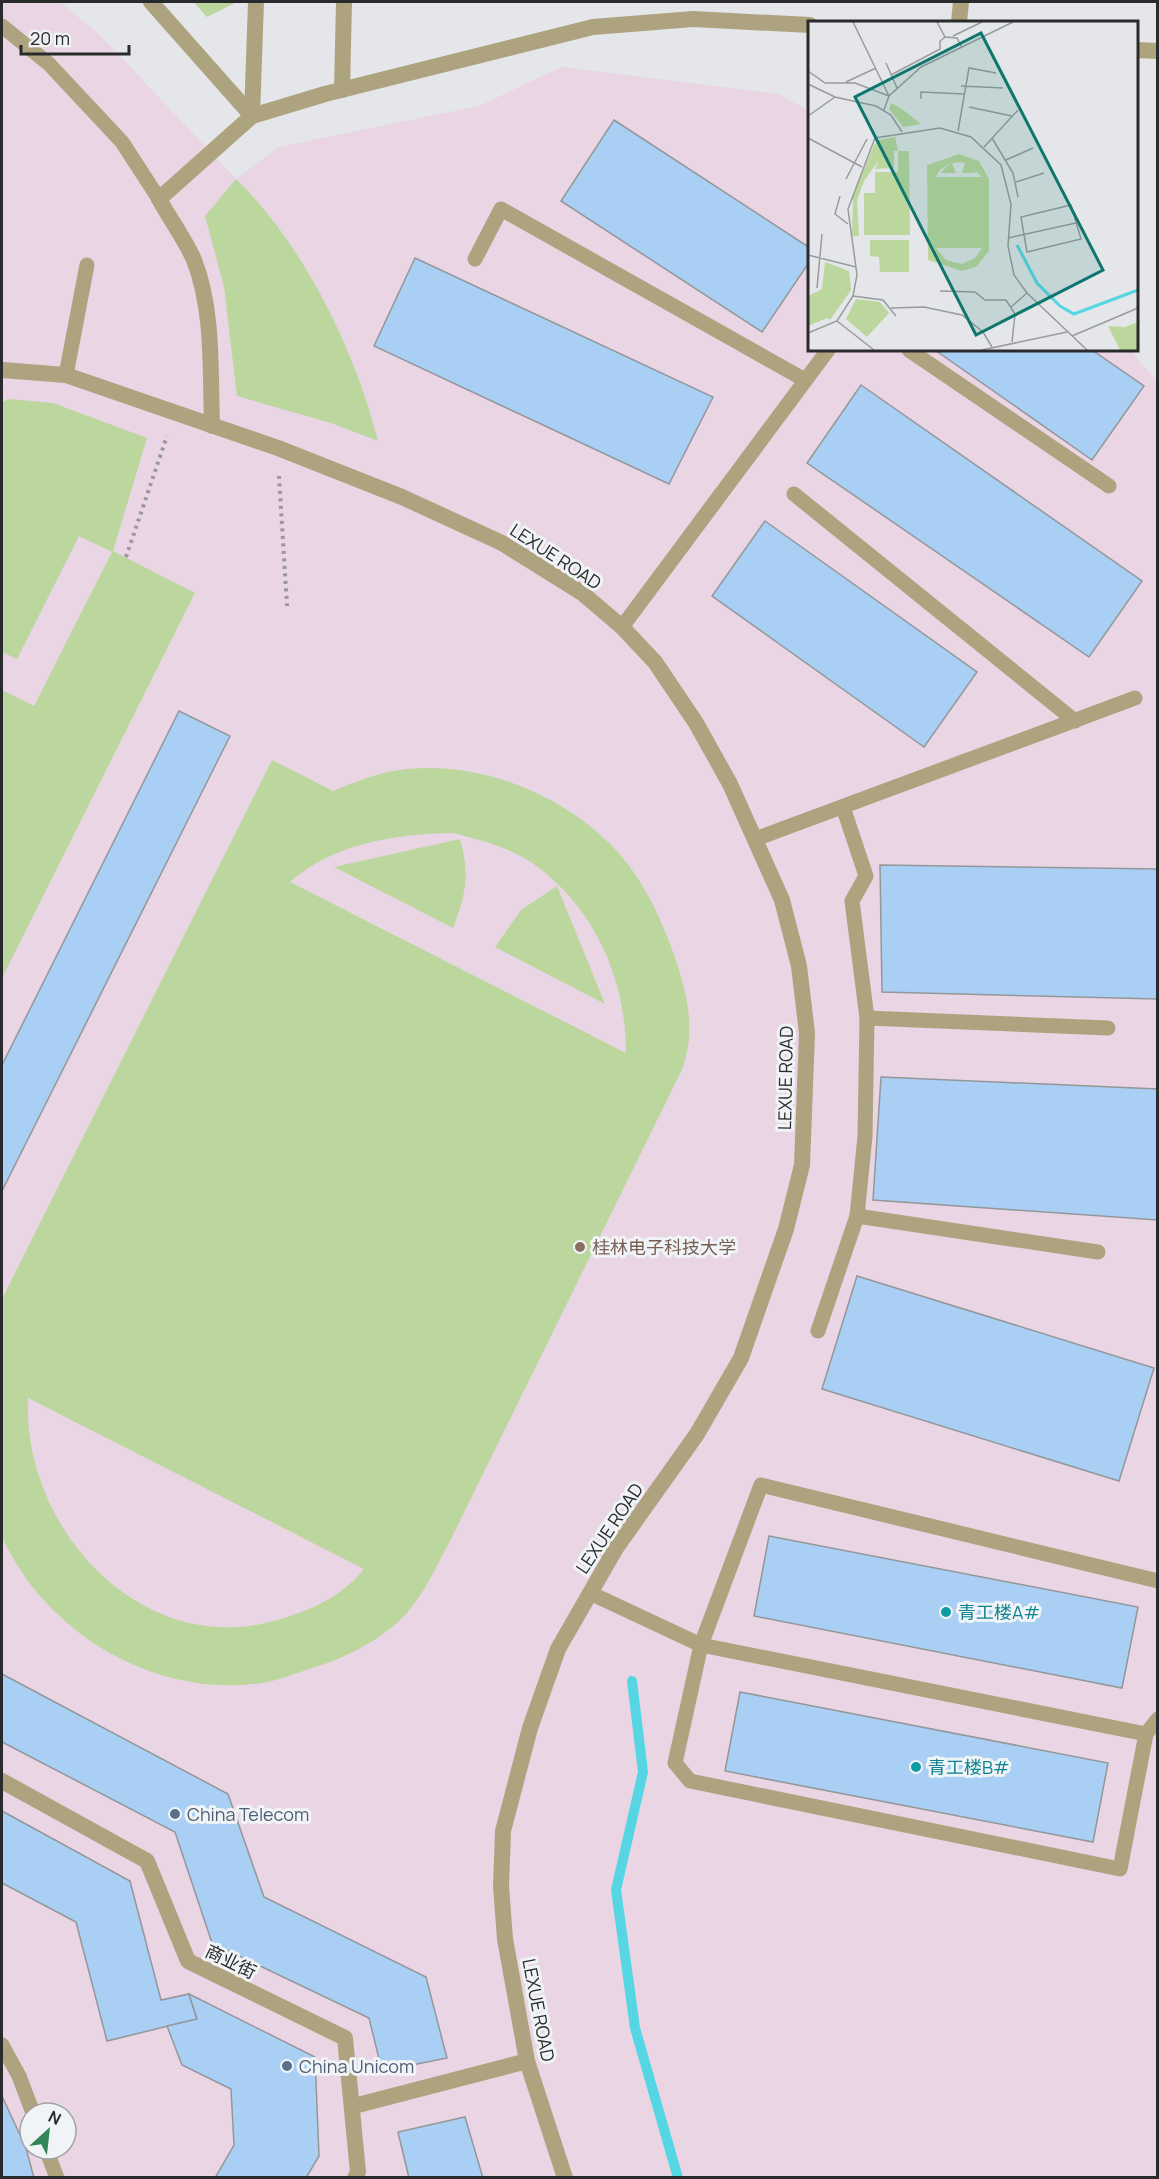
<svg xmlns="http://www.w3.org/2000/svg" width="1159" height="2179" font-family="Manrope,'Noto Sans SC',sans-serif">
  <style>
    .education { fill: #e9d5e4; fill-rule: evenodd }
    .green { fill: #bcd79d; fill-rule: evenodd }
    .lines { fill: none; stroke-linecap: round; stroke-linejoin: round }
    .stream { stroke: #56d6e2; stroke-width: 10 }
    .building { fill: #a9cff5; stroke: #949799; stroke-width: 1.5 }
    .path { stroke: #97989b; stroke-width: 4; stroke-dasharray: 3 4.5; stroke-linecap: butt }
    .service { stroke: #aea37f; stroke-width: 15 }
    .pedestrian { stroke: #aea37f; stroke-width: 16 }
    .minor { stroke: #aea37f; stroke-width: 16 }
    .education-dot { fill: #8d6e63; stroke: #f1f4f6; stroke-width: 2 }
    .culture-dot { fill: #0f9aa8; stroke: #f1f4f6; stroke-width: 2 }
    .service-dot { fill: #5c6f8a; stroke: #f1f4f6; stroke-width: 2 }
    .labels { text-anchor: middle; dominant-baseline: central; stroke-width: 6; stroke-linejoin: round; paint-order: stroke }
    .street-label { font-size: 18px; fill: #292a2b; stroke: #f1f4f6 }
    .education-label { font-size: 18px; fill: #785e54; stroke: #f1f4f6; text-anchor: start }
    .culture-label { font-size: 18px; fill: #0d838f; stroke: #f1f4f6; text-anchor: start }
    .service-label { font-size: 18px; fill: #4e5e75; stroke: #f1f4f6; text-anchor: start }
    .inset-river { fill: none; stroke: #56d6e2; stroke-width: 3 }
    .inset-road { fill: none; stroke: #999b9d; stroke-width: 1.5 }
    .view { fill: #0f766e; fill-opacity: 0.15; stroke: #0f766e; stroke-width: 3 }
    .inset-edge { fill: none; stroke: #292a2b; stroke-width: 3 }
  </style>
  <rect width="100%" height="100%" fill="#e4e6e9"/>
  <path class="education" d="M2,2H60L101,36L236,179L279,147L479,106L561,67L779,94L809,111L810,350H1130L1157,381V2177L2,2178ZM30,2113H66V2149H30Z"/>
  <g class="green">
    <polygon points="194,2 237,2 207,17"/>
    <path d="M236,179C304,245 355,350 378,441L331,423L237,396L224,287L205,216Z"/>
    <polygon points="9,399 53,403 147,438 113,551 195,593 2,978 2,690 34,706 112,552 79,536 17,659 2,652 2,402"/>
    <path d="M272,760L333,791C353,783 372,775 393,771C469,758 553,789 607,841C636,868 655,905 669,941C682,976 696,1018 686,1056C684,1068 677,1079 672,1090L450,1541C437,1565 424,1594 405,1615C379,1642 341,1660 306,1670C289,1676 271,1683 253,1684C149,1695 45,1631 2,1537V1299ZM453,833C480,840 508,847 531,862C594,906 626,978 626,1053L290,882C334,843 396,834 453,833ZM28,1398L364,1569C343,1595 316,1608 284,1618C147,1664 22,1532 28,1398Z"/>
    <path d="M460,839C470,874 466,894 453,928L334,867Z"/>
    <polygon points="557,886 605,1004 495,947 521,910"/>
  </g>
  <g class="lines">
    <polyline class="stream" points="632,1681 643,1772 616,1890 635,2028 678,2178"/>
  </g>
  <g class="building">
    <polygon points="614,120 810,248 810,261 762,332 561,201"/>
    <polygon points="415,258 713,397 669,484 374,346"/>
    <polygon points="935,350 1092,350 1144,386 1092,460"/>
    <polygon points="861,385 1142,581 1089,657 807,463"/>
    <polygon points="765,521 977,672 924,747 712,596"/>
    <polygon points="179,711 230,736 2,1191 2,1065"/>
    <polygon points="880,865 1158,869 1158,999 882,992"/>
    <polygon points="881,1077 1158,1089 1158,1220 873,1200"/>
    <polygon points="857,1276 1154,1368 1119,1481 822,1389"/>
    <polygon points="769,1536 1138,1607 1122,1688 754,1616"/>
    <polygon points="2,1674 228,1794 264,1897 426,1977 447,2058 382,2071 369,2018 212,1943 175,1832 2,1742"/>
    <polygon points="740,1692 1108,1763 1093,1842 725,1771"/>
    <polygon points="2,1811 130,1881 161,2000 189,1994 197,2019 107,2041 76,1922 2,1883"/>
    <polygon points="189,1994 315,2057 319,2156 306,2178 215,2178 234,2145 231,2089 182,2065 167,2026 197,2019"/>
    <polygon points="2,2096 26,2148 34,2178 2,2178"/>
    <polygon points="465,2117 483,2178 409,2178 398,2132"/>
  </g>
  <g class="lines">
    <g class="path">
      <polyline points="279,476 287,606"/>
      <polyline points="126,557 167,436"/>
    </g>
    <g class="service">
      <polyline points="2,26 49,64 122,142 159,199"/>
      <polyline points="475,259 501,209 805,380"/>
      <polyline points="909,350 1109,486"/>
      <polyline points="66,375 87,265"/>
      <polyline points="794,494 1075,721"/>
      <polyline points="622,627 828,350"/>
      <polyline points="755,839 1135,698"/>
      <polyline points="867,1018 1108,1028"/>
      <polyline points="857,1216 1098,1252"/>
      <polyline points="818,1331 857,1216 865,1136 867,1018 852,901 866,876 843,807"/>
      <polyline points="1158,1581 761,1485 701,1645 675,1763 690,1781 1120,1869 1146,1734 1158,1719"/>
      <polyline points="590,1593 701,1645 1146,1734"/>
      <polyline points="2,2045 19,2076 33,2113"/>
      <polyline points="46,2149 57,2178"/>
    </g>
    <g class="pedestrian">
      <polyline points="959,22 961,2"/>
      <polyline points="342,90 344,2"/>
      <polyline points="2,1781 147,1861 188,1961 345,2038 358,2172 355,2178"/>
      <polyline points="354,2106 527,2061"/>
    </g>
    <g class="minor">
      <polyline points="151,2 252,116"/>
      <polyline points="1136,50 1158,51"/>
      <polyline points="252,116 256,2"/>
      <polyline points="2,370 66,375 278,448 402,497 502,543 582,593 622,627 655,662 696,723 730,784 782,900 799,966 807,1033 802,1165 786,1229 741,1358 697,1434 616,1548 558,1649 530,1728 503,1831 501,1886 505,1939 527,2061 565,2178"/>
      <path d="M212,426C210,372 214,311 194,260C185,239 170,219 159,199L252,116L325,94L593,27L693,19L810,25"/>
    </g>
  </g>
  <circle class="education-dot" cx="580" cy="1247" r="6"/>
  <g class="culture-dot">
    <circle cx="946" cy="1612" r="6"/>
    <circle cx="916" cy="1767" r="6"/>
  </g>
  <g class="service-dot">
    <circle cx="175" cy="1814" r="6"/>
    <circle cx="287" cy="2066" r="6"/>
  </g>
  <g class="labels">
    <g class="street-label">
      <text transform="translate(556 556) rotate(33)">LEXUE ROAD</text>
      <text transform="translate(785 1078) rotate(-89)">LEXUE ROAD</text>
      <text transform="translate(609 1528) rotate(-56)">LEXUE ROAD</text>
      <text transform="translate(231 1961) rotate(26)">商业街</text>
      <text transform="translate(539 2010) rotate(79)">LEXUE ROAD</text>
    </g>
    <g class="education-label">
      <text x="592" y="1247">桂林电子科技大学</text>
    </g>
    <g class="culture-label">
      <text x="958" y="1612">青工楼A#</text>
      <text x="928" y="1767">青工楼B#</text>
    </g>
    <g class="service-label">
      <text x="187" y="1814">China Telecom</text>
      <text x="299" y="2066">China Unicom</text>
    </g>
  </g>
  <g transform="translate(808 21)">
    <rect width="330" height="330" fill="#e4e6e9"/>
    <path d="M83,82L94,88L113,103L95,106L81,88ZM87,116L90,130H101L102,214H56V172H67V151H90V130H86V147L67,148L71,139L56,160L49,179L51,215H44L45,175L66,124L70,119ZM151,133L171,140L181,158V230L168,246L154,250L120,239L119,144ZM153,141L157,142L154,152H169L159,142L174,156H128L132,149L143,142L132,152H148L144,142ZM128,227H174L167,237L154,243L138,239ZM62,219H101V251H72L71,236L62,235ZM17,241L41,250L43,269L22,299L19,297L0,305V275L14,268ZM48,278L72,281L81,292L59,316L38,298ZM330,301V329H312L300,305L317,306Z" fill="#bcd79d" fill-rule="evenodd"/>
    <path class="inset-river" d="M209,224L229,262L252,285L266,293L330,269"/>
    <path class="inset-road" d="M45,1L81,75M129,1L137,16L149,17L154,27M145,15L174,1M78,42L89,67M0,50L17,62H47L81,75M83,54L132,28V20L137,16M38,61L68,47M0,63L27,76L68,85L83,94L94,111M153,65L195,67M113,78V71L156,73M161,86L204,95M76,89L81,75L113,46L205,1M0,95L27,76M150,110L161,47L188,52M0,117L54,146M184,117L205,152L210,176M176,126L210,89M198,139L225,127M38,158L59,118M208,161L236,152M32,175L27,193L40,203M263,184L273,218L219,231L213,196ZM200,217L268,202M0,234L48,246M9,267L14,213M132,270L167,271L177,279H198L207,293L204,321M45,275L75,279L88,295M203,286L219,272M83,287L116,286L154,294L175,311L184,326M29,300L66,329M0,312L29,300L45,275L49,254L40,188L67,117L132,107L163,116L193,144L203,183L200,225L206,254L219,272L279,329M264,315L330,287M174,329L259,311"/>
    <path class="view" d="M173,12L295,249L168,314L47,76Z"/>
    <rect width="330" height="330" class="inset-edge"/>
  </g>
  <rect width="1159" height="2179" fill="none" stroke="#292a2b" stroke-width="6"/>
  <g transform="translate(48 2131) rotate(27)"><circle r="28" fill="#f1f4f6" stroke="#a1a3a5" stroke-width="1.5"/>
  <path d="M0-4.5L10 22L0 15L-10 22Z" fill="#338657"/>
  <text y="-9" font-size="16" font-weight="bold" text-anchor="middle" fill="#292a2b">N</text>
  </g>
  <path d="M21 45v9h108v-9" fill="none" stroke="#292a2b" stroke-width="3"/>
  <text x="30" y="45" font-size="18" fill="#292a2b" stroke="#f1f4f6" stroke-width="4.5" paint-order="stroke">20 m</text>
</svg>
